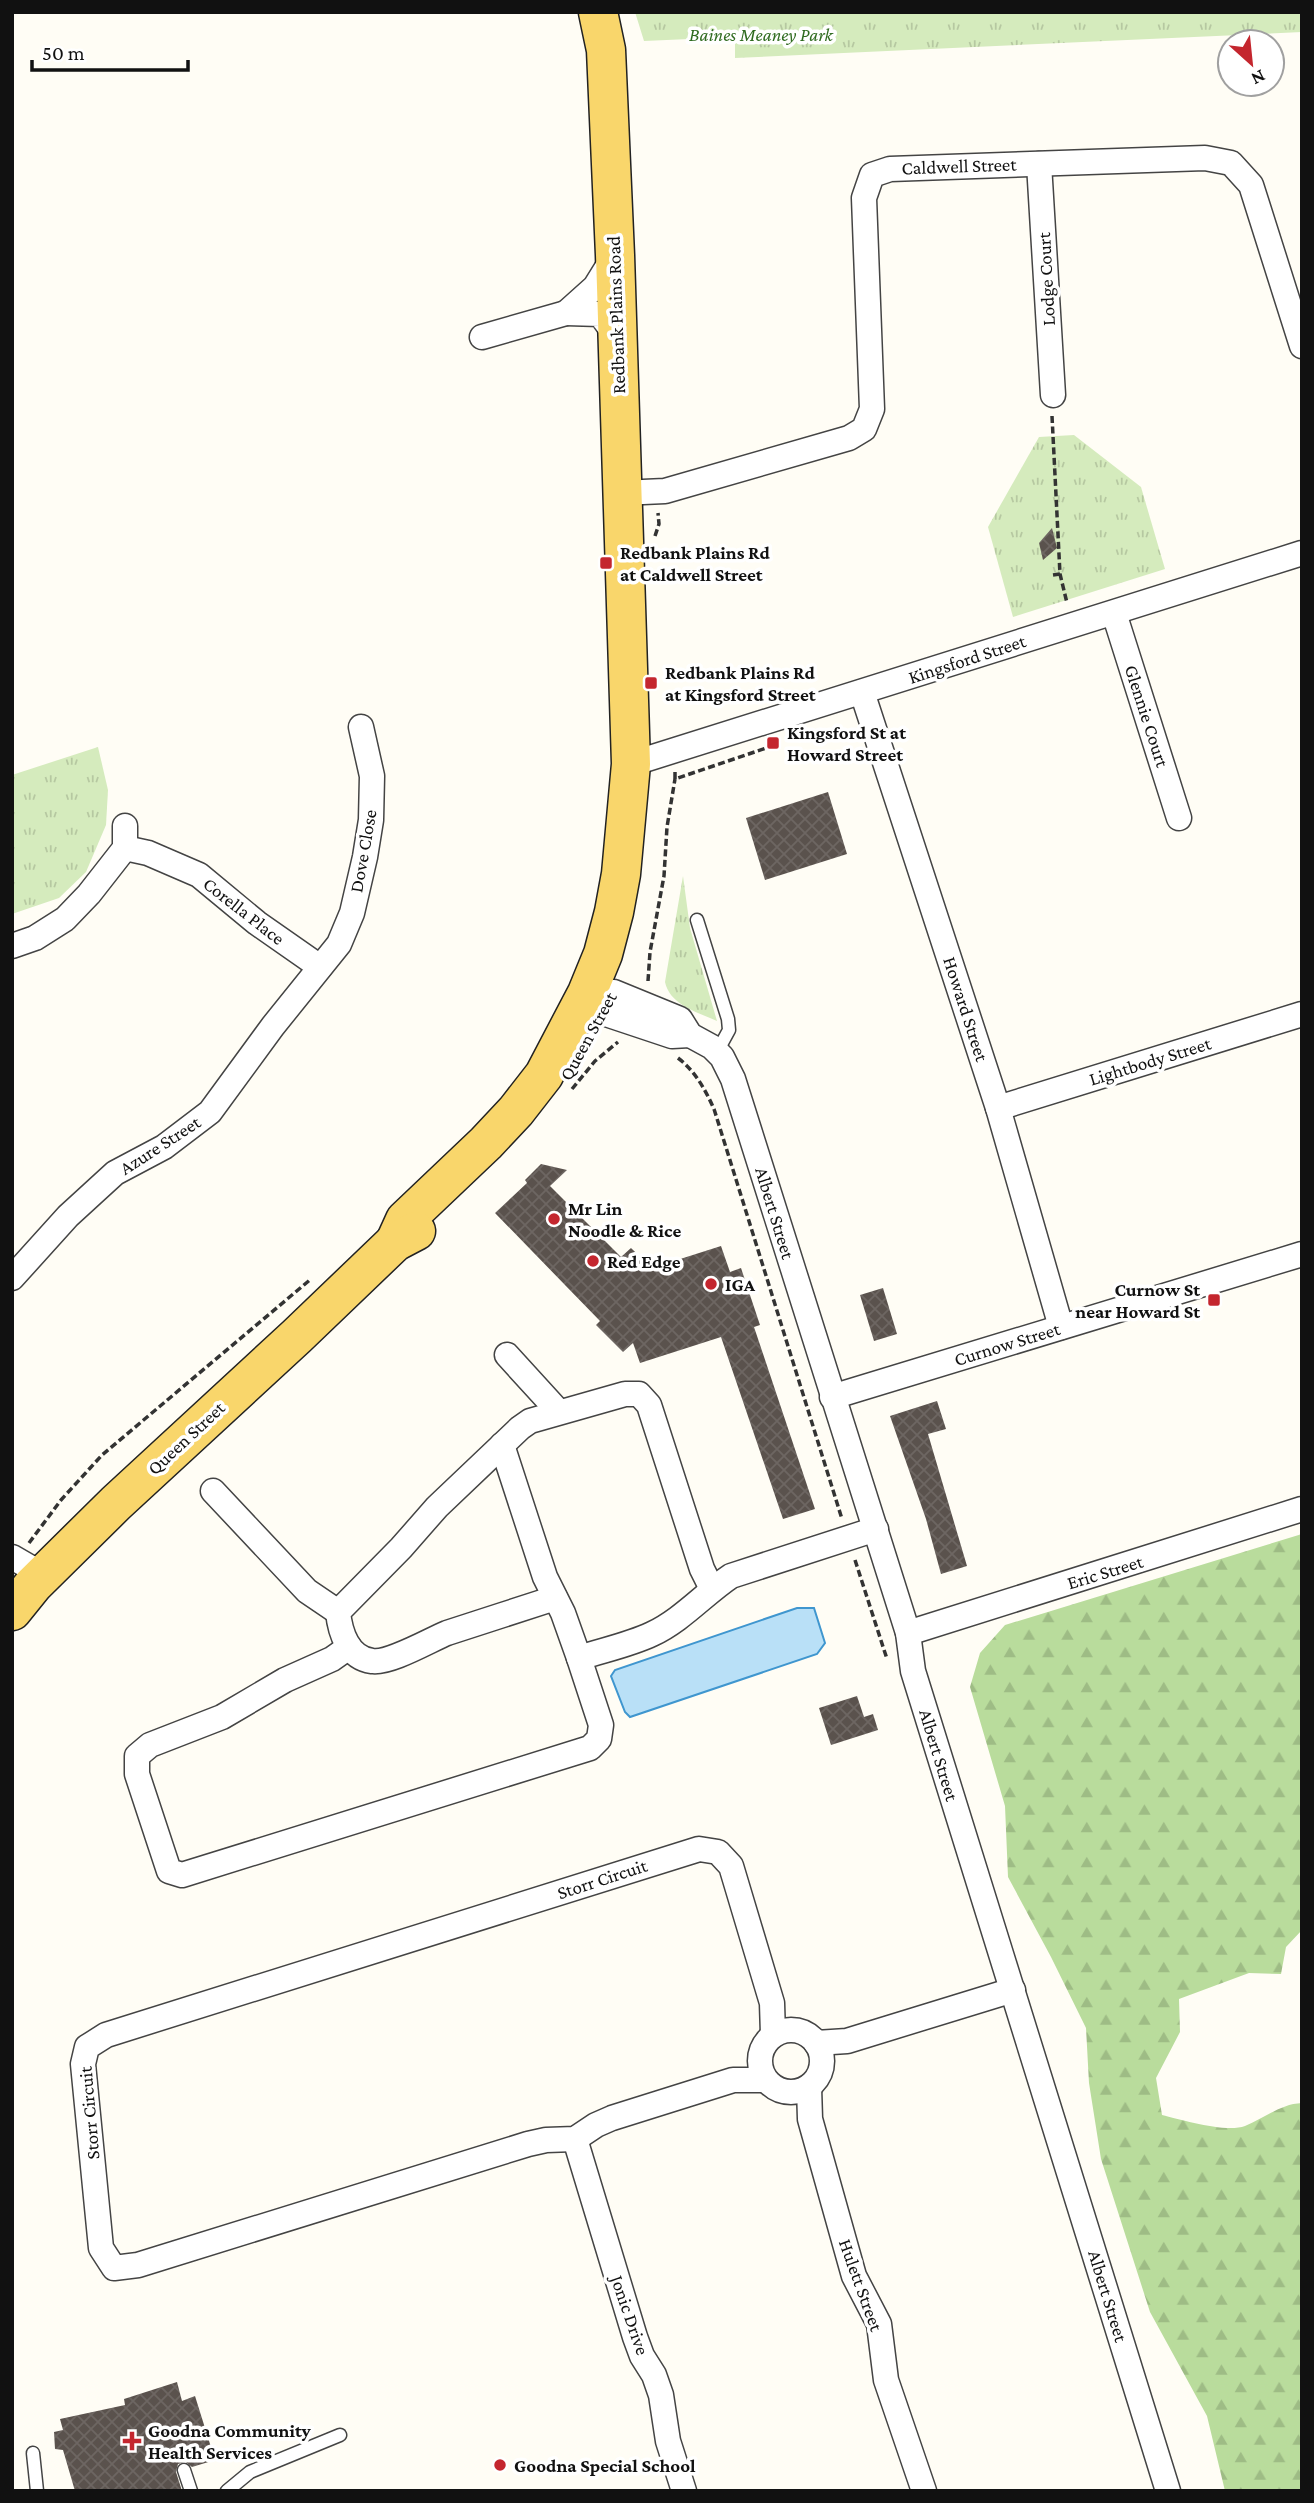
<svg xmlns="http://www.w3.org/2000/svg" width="1314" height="2503" font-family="'Crimson Pro',serif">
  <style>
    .forest { fill: url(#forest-firs) }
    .park { fill: url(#park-tufts) }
    .water { fill: #b9e0f7; stroke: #3f96cf; stroke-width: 2 }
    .building { fill: url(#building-cross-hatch) }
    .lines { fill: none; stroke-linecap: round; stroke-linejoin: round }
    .lane-casing { stroke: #444; stroke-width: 15 }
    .street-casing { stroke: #444; stroke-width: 27 }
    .primary-casing { stroke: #222; stroke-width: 41 }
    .path { stroke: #333; stroke-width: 3.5; stroke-dasharray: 7 3.5; stroke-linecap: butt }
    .lane { stroke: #fff; stroke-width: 12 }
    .street { stroke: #fff; stroke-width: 24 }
    .primary { stroke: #f9d66b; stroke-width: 38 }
    .poi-dot { fill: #c4262e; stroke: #fff; stroke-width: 2.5 }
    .labels { text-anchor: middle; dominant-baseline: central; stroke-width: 7; stroke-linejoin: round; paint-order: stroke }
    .park-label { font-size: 19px; font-style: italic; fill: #2f6b1f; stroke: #fff }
    .street-label { font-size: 19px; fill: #111; stroke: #fff }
    .poi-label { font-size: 19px; font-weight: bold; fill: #111; stroke: #fff; text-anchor: start }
  </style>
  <defs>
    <pattern id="forest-firs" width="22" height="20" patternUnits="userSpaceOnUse" patternTransform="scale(1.75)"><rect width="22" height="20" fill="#b9dc9c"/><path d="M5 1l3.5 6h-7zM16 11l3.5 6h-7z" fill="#9ebc85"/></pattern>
    <pattern id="park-tufts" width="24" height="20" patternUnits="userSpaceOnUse" patternTransform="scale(1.75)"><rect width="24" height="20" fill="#d5ebbd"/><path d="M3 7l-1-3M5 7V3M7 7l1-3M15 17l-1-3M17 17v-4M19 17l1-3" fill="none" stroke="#b6c8a1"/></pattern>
    <pattern id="building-cross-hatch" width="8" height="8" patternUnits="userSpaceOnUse" patternTransform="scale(1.75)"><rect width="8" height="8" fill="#5a524d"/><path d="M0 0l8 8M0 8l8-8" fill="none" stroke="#6d6662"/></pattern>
  </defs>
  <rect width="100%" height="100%" fill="#fffdf5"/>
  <path class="forest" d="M1302,1534V1930L1286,1947L1281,1974L1249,1973L1179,1999L1180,2032L1156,2078L1162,2115C1182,2120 1226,2133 1245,2126C1265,2118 1280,2104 1302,2103V2491H1225L1207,2416L1150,2312L1101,2159L1089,2083L1086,2028L1051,1957L1008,1877L1005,1806L970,1687L980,1653L1005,1625Z"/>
  <g class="park">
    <polygon points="635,12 1302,12 1302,32 735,58 735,37 644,41"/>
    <polygon points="1074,435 1141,487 1165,569 1013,617 988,527 1039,437"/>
    <polygon points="98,747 108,790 106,825 86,872 59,898 12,914 12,775"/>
    <path d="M683,876L690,928L717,1021C697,1012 670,1005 665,982Z"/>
  </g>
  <polygon class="water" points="797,1608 814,1608 825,1643 817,1654 630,1717 625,1712 611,1676 615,1670"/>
  <g class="building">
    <polygon points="1052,528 1057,548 1043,560 1039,543"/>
    <polygon points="828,792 847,854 765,880 746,818"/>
    <polygon points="541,1164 567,1170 550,1186 621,1257 631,1248 652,1268 721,1246 730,1272 741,1268 760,1325 754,1327 815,1509 783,1519 721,1337 640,1363 633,1343 623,1352 596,1325 600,1321 495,1213 527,1183 525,1180"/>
    <polygon points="883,1288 897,1334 874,1341 860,1295"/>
    <polygon points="937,1401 946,1429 928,1434 967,1566 941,1574 926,1519 890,1416"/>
    <polygon points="857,1696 864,1717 873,1714 878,1730 831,1745 819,1708"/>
    <polygon points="177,2382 182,2401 195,2396 215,2460 192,2467 186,2462 178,2464 176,2472 182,2491 75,2491 63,2450 55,2449 54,2432 63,2430 60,2419 125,2405 124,2399"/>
  </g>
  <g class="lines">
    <defs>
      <g id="lane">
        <polyline points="697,920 728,1019 729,1030 717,1052"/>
        <polyline points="33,2453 37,2491"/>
        <polyline points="184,2470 191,2491"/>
        <polyline points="227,2491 250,2472 340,2435"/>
      </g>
      <g id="street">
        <polyline points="1039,164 1053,395"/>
        <polyline points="613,258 595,287 566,313 600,314 617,337"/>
        <polyline points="482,337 566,313"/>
        <polyline points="621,493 665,491 849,438 864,429 872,409 864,198 872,175 890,169 1205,158 1231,163 1251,185 1302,346"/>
        <polyline points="1114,613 1179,818"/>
        <polyline points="862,692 998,1108 1061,1327"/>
        <polyline points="631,764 1302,553"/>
        <polyline points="125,848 148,853 199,875 257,923 320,967"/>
        <polyline points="12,946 35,938 65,919 89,894 125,848 125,826"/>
        <polyline points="587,993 614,992 680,1019 690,1035 712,1047 722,1057 733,1079 908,1633 913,1671 1168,2491"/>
        <polyline points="587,993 600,1012 672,1036 690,1035"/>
        <polyline points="998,1108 1302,1014"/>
        <polyline points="12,1278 68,1216 115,1173 164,1147 210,1112 273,1026 339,944 352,913 365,857 371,820 372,776 361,727"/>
        <polyline points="507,1355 559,1412"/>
        <polyline points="832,1397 1302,1254"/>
        <polyline points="502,1445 545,1577 563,1613 579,1658"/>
        <polyline points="213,1491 307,1591 338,1612"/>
        <polyline points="12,1557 43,1575"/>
        <path d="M555,1598C519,1610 483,1621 447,1633C430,1640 389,1664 372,1661C348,1658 340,1632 338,1612L401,1548L437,1507L520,1428L530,1421L625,1394H639L649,1405L702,1569L712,1589"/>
        <polyline points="908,1633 1302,1509"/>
        <path d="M349,1647L332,1659L285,1680L222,1717L150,1745L137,1756V1774L169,1871L182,1875L590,1748L599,1739L601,1725L579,1658C603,1650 629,1645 652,1634C682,1620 704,1594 731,1576L876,1529"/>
        <circle cx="791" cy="2061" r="31"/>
        <polyline points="816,2043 847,2041 1013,1990"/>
        <polyline points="765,2080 733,2080 612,2118 596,2125 575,2139 546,2140 528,2144 138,2265 114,2268 101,2248 83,2064 87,2047 106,2035 699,1849 718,1852 731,1866 772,2003 773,2035"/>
        <polyline points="809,2087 810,2119 854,2276 879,2324 886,2380 924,2491"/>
        <polyline points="575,2139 635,2337 642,2356 654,2375 661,2395 668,2441 684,2491"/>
      </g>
      <g id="primary">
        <polyline points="395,1242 405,1220 486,1143 516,1111 544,1075 587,993 603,954 614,912 621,874 631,764 615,255 606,50 598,12"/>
        <polyline points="12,1611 33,1585 116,1503 297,1336 395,1242 416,1231"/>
      </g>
    </defs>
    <use href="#lane" class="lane-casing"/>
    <use href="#street" class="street-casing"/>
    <use href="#primary" class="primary-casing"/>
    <g class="path">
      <polyline points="1052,416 1060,574 1067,603"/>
      <polyline points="655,536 659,524 658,513"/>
      <polyline points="1053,575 1060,574"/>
      <polyline points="675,772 675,779 778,744"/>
      <polyline points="648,981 650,952 664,876 667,827 675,779"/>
      <path d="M678,1058C695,1071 705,1089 714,1109L842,1519"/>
      <polyline points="572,1089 595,1061 618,1042"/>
      <polyline points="29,1543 61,1500 102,1455 311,1279"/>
      <polyline points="855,1560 887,1659"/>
    </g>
    <use href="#lane" class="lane"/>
    <use href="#street" class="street"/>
    <use href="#primary" class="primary"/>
  </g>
  <g class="poi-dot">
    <rect x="599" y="556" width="14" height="14" rx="3.5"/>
    <rect x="644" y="676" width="14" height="14" rx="3.5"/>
    <rect x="766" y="736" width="14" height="14" rx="3.5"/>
    <circle cx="554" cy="1219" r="7"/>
    <circle cx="593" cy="1261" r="7"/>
    <circle cx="711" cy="1284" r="7"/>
    <rect x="1207" y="1293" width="14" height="14" rx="3.5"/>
    <path d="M128.5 2430.5h7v7h7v7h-7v7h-7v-7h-7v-7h7z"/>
    <circle cx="500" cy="2465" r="7"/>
  </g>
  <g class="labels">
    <g class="park-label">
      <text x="761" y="34">Baines Meaney Park</text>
    </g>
    <g class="street-label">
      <text transform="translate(959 166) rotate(-2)">Caldwell Street</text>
      <text transform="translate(1046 279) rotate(-93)">Lodge Court</text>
      <text transform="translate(616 315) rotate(-92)">Redbank Plains Road</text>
      <text transform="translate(967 659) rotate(-18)">Kingsford Street</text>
      <text transform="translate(1147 716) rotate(72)">Glennie Court</text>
      <text transform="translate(363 851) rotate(-80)">Dove Close</text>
      <text transform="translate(244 911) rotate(38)">Corella Place</text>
      <text transform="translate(966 1009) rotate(72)">Howard Street</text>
      <text transform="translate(588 1036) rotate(-61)">Queen Street</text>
      <text transform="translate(1150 1061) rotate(-17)">Lightbody Street</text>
      <text transform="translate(160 1145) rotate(-33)">Azure Street</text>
      <text transform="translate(775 1213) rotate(73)">Albert Street</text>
      <text transform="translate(1007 1344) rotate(-17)">Curnow Street</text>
      <text transform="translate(186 1438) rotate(-43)">Queen Street</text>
      <text transform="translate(1105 1572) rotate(-17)">Eric Street</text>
      <text transform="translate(939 1755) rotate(73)">Albert Street</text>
      <text transform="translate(602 1879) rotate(-18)">Storr Circuit</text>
      <text transform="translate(89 2113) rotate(-95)">Storr Circuit</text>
      <text transform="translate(861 2285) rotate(70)">Hulett Street</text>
      <text transform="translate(1108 2296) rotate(73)">Albert Street</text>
      <text transform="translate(630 2315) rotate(71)">Jonic Drive</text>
    </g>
    <g class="poi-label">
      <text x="620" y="552">Redbank Plains Rd<tspan x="620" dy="22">at Caldwell Street</tspan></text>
      <text x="665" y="672">Redbank Plains Rd<tspan x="665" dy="22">at Kingsford Street</tspan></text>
      <text x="787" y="732">Kingsford St at<tspan x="787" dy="22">Howard Street</tspan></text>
      <text x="568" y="1208">Mr Lin<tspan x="568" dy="22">Noodle &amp; Rice</tspan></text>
      <text x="607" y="1261">Red Edge</text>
      <text x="725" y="1284">IGA</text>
      <text x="1200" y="1289" text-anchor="end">Curnow St<tspan x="1200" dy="22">near Howard St</tspan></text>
      <text x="148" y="2430">Goodna Community<tspan x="148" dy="22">Health Services</tspan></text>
      <text x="514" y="2465">Goodna Special School</text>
    </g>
  </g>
  <rect width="1314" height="2503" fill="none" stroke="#111111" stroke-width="28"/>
  <g transform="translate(1251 63) rotate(153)"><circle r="33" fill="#ffffff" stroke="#a0a0a0" stroke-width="2"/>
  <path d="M0-5L12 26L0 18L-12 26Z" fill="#c4262e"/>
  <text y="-10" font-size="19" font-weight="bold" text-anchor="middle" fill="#111111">N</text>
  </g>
  <path d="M32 60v10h156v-10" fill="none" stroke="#111111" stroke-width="3.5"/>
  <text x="42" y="60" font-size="21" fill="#111111" stroke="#ffffff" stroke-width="5" paint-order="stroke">50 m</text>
</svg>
